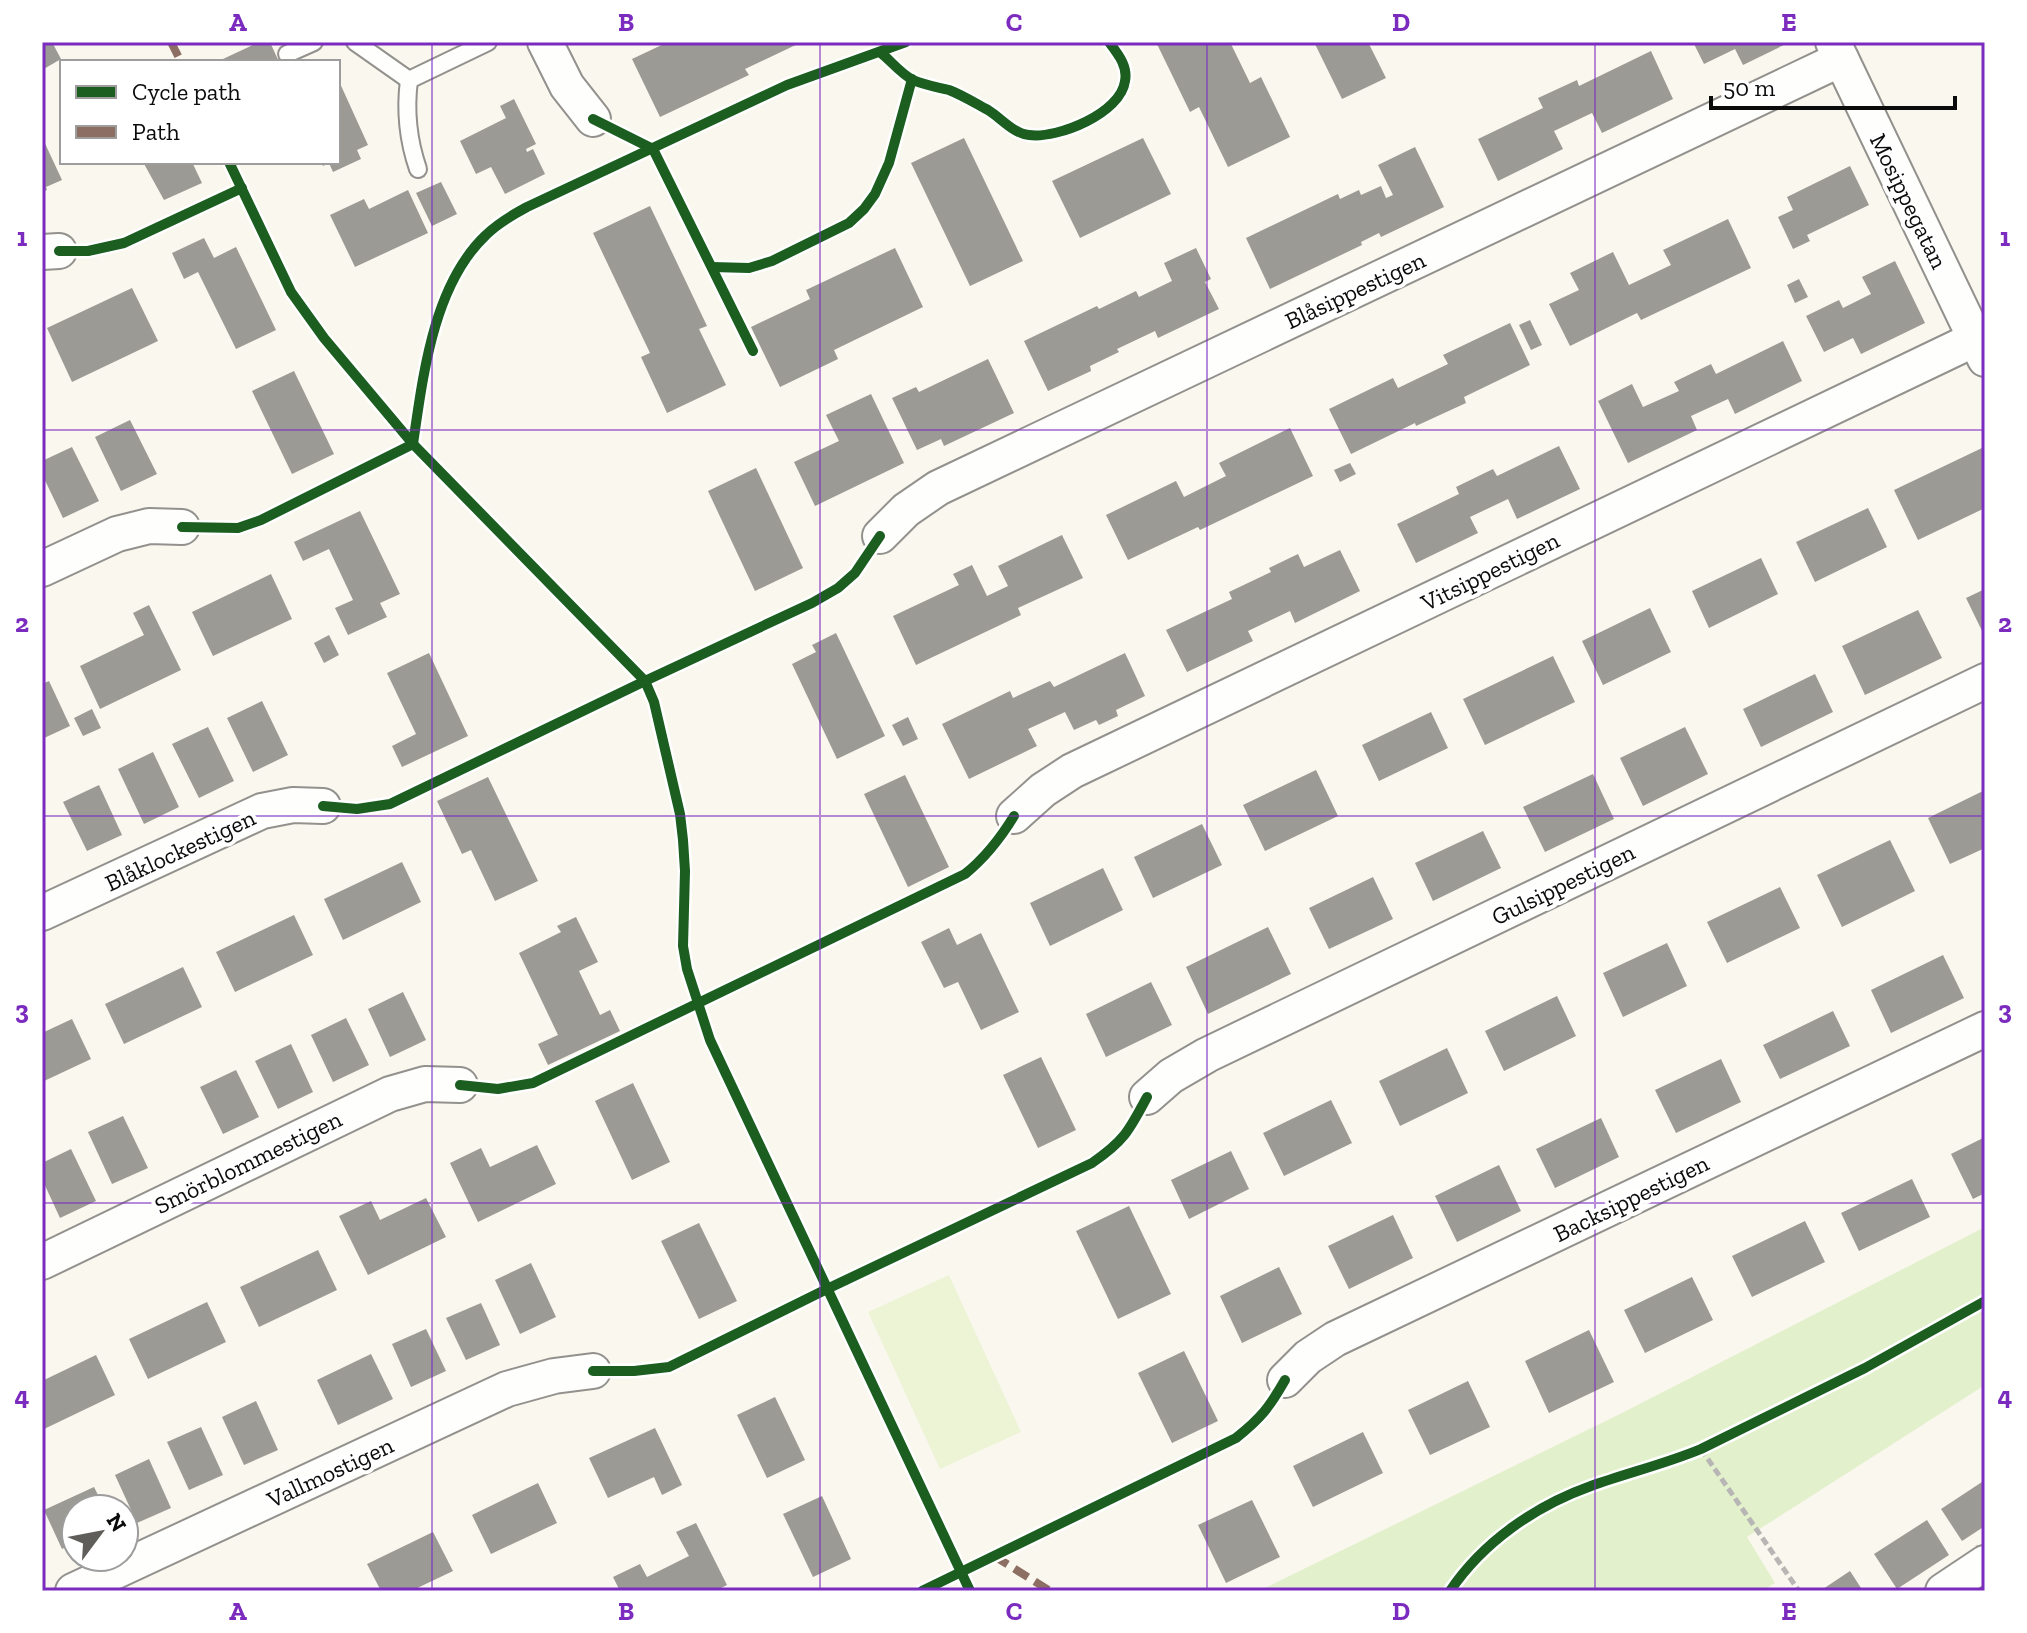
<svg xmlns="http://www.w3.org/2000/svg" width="2027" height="1633" font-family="'Zilla Slab',serif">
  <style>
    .green { fill: #e3f0cc }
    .pitch { fill: #edf4d6 }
    .building { fill: #9c9a94 }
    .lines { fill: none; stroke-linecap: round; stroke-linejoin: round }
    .service-casing { stroke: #93918d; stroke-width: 20 }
    .minor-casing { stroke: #93918d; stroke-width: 38 }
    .path { stroke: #b7b6b5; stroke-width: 5; stroke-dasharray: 8 4; stroke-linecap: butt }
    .service { stroke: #fefefc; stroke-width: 16 }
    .minor { stroke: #fefefc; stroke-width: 34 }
    .quiet { stroke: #8d6e63; stroke-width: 8; stroke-dasharray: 16 8; stroke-linecap: butt }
    .cycleway-casing { stroke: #fff; stroke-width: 15 }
    .cycleway { stroke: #1b5e20; stroke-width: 10 }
    .grid { fill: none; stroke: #7b2cbf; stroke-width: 2; stroke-opacity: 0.55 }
    .labels { text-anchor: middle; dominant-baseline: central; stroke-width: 8; stroke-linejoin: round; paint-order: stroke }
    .street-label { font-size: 24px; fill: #0b0b0b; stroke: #fff }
    .neatline { fill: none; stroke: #7b2cbf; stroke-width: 3 }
    .grid-label { font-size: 26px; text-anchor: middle; font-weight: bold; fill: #7b2cbf }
  </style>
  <rect width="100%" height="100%" fill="#faf7ee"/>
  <polygon class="green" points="1985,1227 1985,1385 1747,1537 1775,1583 1762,1591 1259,1591 1620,1414"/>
  <polygon class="pitch" points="949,1275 1021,1432 940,1469 868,1312"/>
  <g class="building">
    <polygon points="42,42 52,42 61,59 42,70"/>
    <polygon points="259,42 270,42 279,62 224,62 223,59"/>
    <polygon points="668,42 802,42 745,69 749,75 660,117 632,59"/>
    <polygon points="1156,42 1230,42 1250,83 1261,77 1290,137 1228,167 1199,107 1190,112"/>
    <polygon points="1314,42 1368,42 1386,78 1342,99"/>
    <polygon points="1693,42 1790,42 1743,65 1735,49 1704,64"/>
    <polygon points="1651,51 1673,99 1602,133 1592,113 1554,131 1563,149 1498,181 1478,139 1543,108 1538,98 1577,80 1579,86"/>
    <polygon points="338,79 368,145 357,150 361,159 333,172 329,163 323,166 321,162 338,162"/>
    <polygon points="514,99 536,144 526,149 527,152 533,149 545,174 505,194 491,167 476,174 460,141 506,118 500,106"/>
    <polygon points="42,137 62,180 46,187 47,190 42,192"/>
    <polygon points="964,138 1023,261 970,286 911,163"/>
    <polygon points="1143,138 1171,194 1080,238 1052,181"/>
    <polygon points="1415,147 1444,207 1381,237 1379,233 1361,242 1362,245 1270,289 1246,238 1338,194 1340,199 1359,190 1361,195 1381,186 1386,198 1393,195 1378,165"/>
    <polygon points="143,162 192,162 202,183 164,200"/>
    <polygon points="1850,166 1869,205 1807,235 1810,241 1793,249 1778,217 1793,210 1787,197"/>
    <polygon points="441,182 457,214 432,226 416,193"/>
    <polygon points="408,190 428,233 355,267 330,215 364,199 369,209"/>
    <polygon points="650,206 707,326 699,329 726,385 667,413 641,357 650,353 593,233"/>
    <polygon points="1728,219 1751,268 1641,320 1637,313 1570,346 1549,304 1579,290 1570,273 1613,252 1629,285 1671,265 1663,250"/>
    <polygon points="204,238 214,258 236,247 276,330 236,349 198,272 184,279 172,253"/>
    <polygon points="895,248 923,307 834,350 838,359 780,387 751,327 810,299 806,290"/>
    <polygon points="1196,248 1211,279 1205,282 1219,309 1158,338 1155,331 1117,349 1119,352 1090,366 1091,371 1048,391 1024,341 1097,306 1099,309 1136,291 1139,297 1172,281 1164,263"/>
    <polygon points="1895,261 1925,323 1861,354 1853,338 1824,352 1806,316 1839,300 1843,308 1871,294 1862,277"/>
    <polygon points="1799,279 1808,297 1795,303 1787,285"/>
    <polygon points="132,288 158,341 72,382 47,328"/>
    <polygon points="1530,320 1542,345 1531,350 1519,325"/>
    <polygon points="1510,323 1530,365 1464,397 1466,403 1416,426 1415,423 1351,454 1329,409 1393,378 1398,388 1448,364 1443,355"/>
    <polygon points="1783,341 1802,381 1735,414 1728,399 1691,416 1697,430 1628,463 1598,401 1632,384 1643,407 1679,391 1674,382 1711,364 1716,374"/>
    <polygon points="988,359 1014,413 944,446 941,439 917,450 892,398 916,387 919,392"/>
    <polygon points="294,371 334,454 292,474 252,391"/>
    <polygon points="871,394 904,463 815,506 794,462 839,441 826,415"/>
    <polygon points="130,420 157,474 121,491 95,437"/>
    <polygon points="1290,428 1313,476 1200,530 1198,527 1128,560 1106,515 1176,481 1184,497 1226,476 1219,463"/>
    <polygon points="1559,446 1580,489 1517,519 1508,499 1470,517 1478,533 1416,563 1397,524 1459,494 1456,487 1493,469 1497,476"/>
    <polygon points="72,447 99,501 63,518 42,474 42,461"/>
    <polygon points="1982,448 1985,454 1985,508 1918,540 1894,490"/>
    <polygon points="1350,463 1356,474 1340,482 1334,470"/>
    <polygon points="756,468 803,568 755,591 708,491"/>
    <polygon points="1868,508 1887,547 1815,582 1796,542"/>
    <polygon points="360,511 400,594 380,603 387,617 348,635 335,608 353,600 329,549 303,561 294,542"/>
    <polygon points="1062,535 1083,578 1018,608 1021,615 916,665 893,616 959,585 953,574 972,565 987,596 1008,586 998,566"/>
    <polygon points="1340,550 1360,591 1295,623 1290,611 1248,631 1253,641 1187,672 1166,630 1232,599 1229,592 1271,572 1269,568 1298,554 1304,567"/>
    <polygon points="1761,558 1778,594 1709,628 1692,591"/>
    <polygon points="271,574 292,619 213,656 192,612"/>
    <polygon points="1985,589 1985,637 1966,598"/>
    <polygon points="149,605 181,670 100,709 80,666 144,635 133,613"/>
    <polygon points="1650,608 1671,652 1603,685 1582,641"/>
    <polygon points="1918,610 1942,658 1865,695 1842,646"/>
    <polygon points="836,633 885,736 837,759 792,664 816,652 812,645"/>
    <polygon points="329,635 339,655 324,663 314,643"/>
    <polygon points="429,653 468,736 402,767 392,746 416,734 387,673"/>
    <polygon points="1125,653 1145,696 1116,710 1118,716 1099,725 1096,720 1074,730 1065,712 1028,729 1037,746 969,779 942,724 1010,691 1013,698 1050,681 1054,687"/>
    <polygon points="1553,656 1575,702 1485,745 1463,699"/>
    <polygon points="1815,674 1833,712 1761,747 1743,709"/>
    <polygon points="49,681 70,726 42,739 42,684"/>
    <polygon points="262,701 288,755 253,772 227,718"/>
    <polygon points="92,709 101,728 83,736 74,718"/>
    <polygon points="1431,712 1448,748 1379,781 1362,745"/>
    <polygon points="908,717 918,739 903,746 892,725"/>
    <polygon points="208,727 234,781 199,798 172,744"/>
    <polygon points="1685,727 1708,774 1643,806 1620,758"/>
    <polygon points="153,752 179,807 144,824 118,769"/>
    <polygon points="1316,770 1338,816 1265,851 1243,805"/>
    <polygon points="1593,774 1614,819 1545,852 1523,807"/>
    <polygon points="905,775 949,867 908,887 864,794"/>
    <polygon points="488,777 538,881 495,901 471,850 462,854 437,801"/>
    <polygon points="99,785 122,835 87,851 63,802"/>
    <polygon points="1985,790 1985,848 1950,864 1928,818"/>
    <polygon points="1202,824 1222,865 1153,898 1134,857"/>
    <polygon points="1483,831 1501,868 1433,901 1415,863"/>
    <polygon points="1890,840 1915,891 1842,927 1817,875"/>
    <polygon points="402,862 421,902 343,940 324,899"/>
    <polygon points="1103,868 1123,910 1050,946 1030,903"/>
    <polygon points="1373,877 1393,919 1329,949 1309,908"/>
    <polygon points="1780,887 1800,928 1727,963 1707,922"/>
    <polygon points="294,915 313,955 235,992 216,952"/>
    <polygon points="576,917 598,962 579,971 600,1015 610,1010 620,1031 548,1065 538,1044 558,1035 519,953 561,932 557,926"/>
    <polygon points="1268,927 1291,974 1208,1014 1186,967"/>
    <polygon points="949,928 957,945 981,933 1019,1012 981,1030 958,982 944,988 921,942"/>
    <polygon points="1667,943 1687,986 1623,1017 1603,973"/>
    <polygon points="1943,955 1964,998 1891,1033 1871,990"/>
    <polygon points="183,967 202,1007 124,1044 105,1004"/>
    <polygon points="1151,982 1172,1025 1106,1057 1086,1014"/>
    <polygon points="403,992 426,1040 390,1057 368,1009"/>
    <polygon points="1557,996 1576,1036 1504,1071 1485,1031"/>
    <polygon points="1833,1011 1850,1046 1780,1079 1763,1045"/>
    <polygon points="346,1018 369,1065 333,1082 311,1035"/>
    <polygon points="72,1019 91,1059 42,1082 42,1033"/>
    <polygon points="291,1044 313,1092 278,1109 255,1061"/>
    <polygon points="1447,1048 1468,1093 1400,1126 1379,1081"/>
    <polygon points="1041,1057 1076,1130 1038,1148 1003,1075"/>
    <polygon points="1721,1059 1741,1102 1676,1133 1655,1090"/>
    <polygon points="236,1070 259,1117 223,1134 200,1087"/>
    <polygon points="633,1083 670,1162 632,1180 595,1101"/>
    <polygon points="1331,1100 1352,1143 1284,1176 1263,1133"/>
    <polygon points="123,1116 148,1168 112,1184 88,1132"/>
    <polygon points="1601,1118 1619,1157 1555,1188 1536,1149"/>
    <polygon points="1985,1137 1985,1193 1973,1199 1951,1154"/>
    <polygon points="537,1145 556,1184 478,1222 450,1163 481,1148 490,1167"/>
    <polygon points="71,1149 96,1201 60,1218 42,1179 42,1163"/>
    <polygon points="1231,1151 1249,1189 1189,1219 1171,1180"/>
    <polygon points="1499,1165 1521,1211 1457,1242 1435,1196"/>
    <polygon points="1912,1179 1930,1217 1859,1251 1841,1213"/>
    <polygon points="426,1198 446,1237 368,1275 339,1216 371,1201 380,1220"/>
    <polygon points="1129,1206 1171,1294 1118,1319 1076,1231"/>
    <polygon points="1393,1215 1413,1258 1349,1289 1328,1246"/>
    <polygon points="1805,1221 1825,1262 1752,1297 1732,1256"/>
    <polygon points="699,1223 737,1301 699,1319 661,1241"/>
    <polygon points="318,1250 337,1290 259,1327 240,1287"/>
    <polygon points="531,1263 556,1317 520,1334 495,1280"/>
    <polygon points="1279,1267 1302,1314 1242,1343 1220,1296"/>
    <polygon points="1692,1277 1713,1320 1645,1353 1624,1310"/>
    <polygon points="207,1302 226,1342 148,1379 129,1339"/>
    <polygon points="481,1303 500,1345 466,1360 446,1318"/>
    <polygon points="426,1329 446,1371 411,1387 392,1344"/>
    <polygon points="1589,1330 1614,1382 1549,1413 1525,1361"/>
    <polygon points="1184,1351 1218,1421 1172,1443 1138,1373"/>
    <polygon points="371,1354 393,1399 338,1425 317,1380"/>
    <polygon points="96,1355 115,1395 42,1430 42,1381"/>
    <polygon points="1468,1381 1490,1427 1430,1455 1408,1410"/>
    <polygon points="775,1397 805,1460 767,1478 737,1415"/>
    <polygon points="256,1401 278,1450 244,1465 222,1417"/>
    <polygon points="201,1427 223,1475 189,1490 167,1442"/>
    <polygon points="655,1428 682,1485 662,1495 654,1477 608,1498 589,1458"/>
    <polygon points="1363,1432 1383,1473 1313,1507 1293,1466"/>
    <polygon points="149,1459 171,1508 137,1523 115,1475"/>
    <polygon points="1985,1480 1985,1526 1962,1541 1941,1509"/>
    <polygon points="538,1483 557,1523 491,1554 472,1515"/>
    <polygon points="94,1487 105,1509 76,1509 76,1542 62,1549 44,1510"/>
    <polygon points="822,1496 851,1559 813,1577 783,1514"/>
    <polygon points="1252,1500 1280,1557 1226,1583 1198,1525"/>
    <polygon points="1927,1520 1949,1555 1897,1589 1874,1554"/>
    <polygon points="696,1523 727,1585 715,1591 620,1591 613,1577 640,1564 647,1577 689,1556 676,1532"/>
    <polygon points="433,1532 453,1571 411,1591 381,1591 367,1564"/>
    <polygon points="1850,1571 1863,1591 1820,1591"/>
  </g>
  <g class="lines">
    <defs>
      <g id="service">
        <polyline points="355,42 409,80 488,42"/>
        <polyline points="287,54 314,42"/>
        <path d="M409,80C405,111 408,140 418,169"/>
      </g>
      <g id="minor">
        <polyline points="545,42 567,86 593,119"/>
        <polyline points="1833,42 1985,359"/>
        <polyline points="42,252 59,251"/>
        <polyline points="880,536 906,510 938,488 1841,59"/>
        <polyline points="42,569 117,534 149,526 182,527"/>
        <polyline points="1014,816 1043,790 1072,771 1975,339"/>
        <polyline points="42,913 262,811 293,805 323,806"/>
        <polyline points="1147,1097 1171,1076 1207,1055 1985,681"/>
        <polyline points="42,1262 390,1094 425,1084 460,1085"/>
        <polyline points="1285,1380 1308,1357 1335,1339 1985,1029"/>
        <polyline points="73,1591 507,1389 554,1376 593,1371"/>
        <polyline points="1943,1591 1985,1563"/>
      </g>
    </defs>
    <use href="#service" class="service-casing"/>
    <use href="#minor" class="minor-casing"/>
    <polyline class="path" points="1701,1449 1799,1591"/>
    <use href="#service" class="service"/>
    <use href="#minor" class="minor"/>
    <g class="quiet">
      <polyline points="171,42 181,62"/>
      <polyline points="994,1556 1050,1591"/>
    </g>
    <defs>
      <g id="cycleway">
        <path d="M880,52C890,60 901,74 913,80C924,85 937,87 949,90C962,95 975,103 988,110C1001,118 1014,134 1029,135C1058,139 1121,113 1125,81C1128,66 1118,54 1109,42"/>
        <polyline points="593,119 653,149 753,351"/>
        <polyline points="229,162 291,292 324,338 413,444 645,681 654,702 680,814 683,840 685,871 683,946 687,969 710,1040 970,1591"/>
        <polyline points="59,251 88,251 124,243 242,188"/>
        <polyline points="712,267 749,268 772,261 849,223 864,209 875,194 889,163 912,79"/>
        <path d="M182,527L238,528L261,520L413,444C423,376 433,285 486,235C498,223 512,215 527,207L787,85L906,42"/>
        <polyline points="323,806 357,809 390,804 645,681 812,603 838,588 855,573 880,536"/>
        <path d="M460,1085L498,1089L533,1083L965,874C986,857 1000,839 1014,816"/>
        <path d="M593,1371H634L669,1367L827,1289L1092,1163C1124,1141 1129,1131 1147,1097"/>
        <path d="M922,1591L1236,1438C1261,1418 1269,1408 1285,1380"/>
        <path d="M1450,1591C1483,1542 1535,1506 1591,1486C1627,1473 1665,1464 1701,1449L1865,1368L1985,1301"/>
      </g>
    </defs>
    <use href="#cycleway" class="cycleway-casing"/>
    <use href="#cycleway" class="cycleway"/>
  </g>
  <path class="grid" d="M432,42V1591M820,42V1591M1207,42V1591M1595,42V1591M42,430H1985M42,816H1985M42,1203H1985"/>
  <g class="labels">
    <g class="street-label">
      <text transform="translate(1909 201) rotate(64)">Mosippegatan</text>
      <text transform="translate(1355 290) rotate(-25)">Blåsippestigen</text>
      <text transform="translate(1490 571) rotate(-26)">Vitsippestigen</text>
      <text transform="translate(180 850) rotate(-25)">Blåklockestigen</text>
      <text transform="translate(1563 884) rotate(-26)">Gulsippestigen</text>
      <text transform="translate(248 1162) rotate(-26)">Smörblommestigen</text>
      <text transform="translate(1631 1198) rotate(-26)">Backsippestigen</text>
      <text transform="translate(330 1472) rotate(-25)">Vallmostigen</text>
    </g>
  </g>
  <rect width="2027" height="1633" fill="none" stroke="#ffffff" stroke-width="88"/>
  <rect x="60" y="60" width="280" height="104" fill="#ffffff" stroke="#9d9d9d" stroke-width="2"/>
  <rect x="76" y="86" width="40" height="12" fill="#1b5e20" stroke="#9d9d9d" stroke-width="2"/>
  <text x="132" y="100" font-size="24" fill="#0b0b0b">Cycle path</text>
  <rect x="76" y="126" width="40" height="12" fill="#8d6e63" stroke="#9d9d9d" stroke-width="2"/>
  <text x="132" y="140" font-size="24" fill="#0b0b0b">Path</text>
  <g transform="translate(100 1533) rotate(58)"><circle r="38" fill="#ffffff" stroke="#9d9d9d" stroke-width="2"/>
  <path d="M0-6L14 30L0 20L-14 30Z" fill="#5f5e5a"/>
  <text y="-12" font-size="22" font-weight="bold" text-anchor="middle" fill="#0b0b0b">N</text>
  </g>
  <path d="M1711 96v12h244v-12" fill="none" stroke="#0b0b0b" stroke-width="4"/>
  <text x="1723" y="96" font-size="24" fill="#0b0b0b" stroke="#ffffff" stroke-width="6" paint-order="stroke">50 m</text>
  <rect x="44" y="44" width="1939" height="1545" class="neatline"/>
  <g class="grid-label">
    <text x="238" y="31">A</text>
    <text x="626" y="31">B</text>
    <text x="1014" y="31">C</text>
    <text x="1401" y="31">D</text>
    <text x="1789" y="31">E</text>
    <text x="22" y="246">1</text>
    <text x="2005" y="246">1</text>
    <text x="22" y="632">2</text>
    <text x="2005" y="632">2</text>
    <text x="22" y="1019">3</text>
    <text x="2005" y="1019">3</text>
    <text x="22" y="1405">4</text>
    <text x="2005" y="1405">4</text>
    <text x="238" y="1620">A</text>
    <text x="626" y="1620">B</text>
    <text x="1014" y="1620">C</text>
    <text x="1401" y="1620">D</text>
    <text x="1789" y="1620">E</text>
  </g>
</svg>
